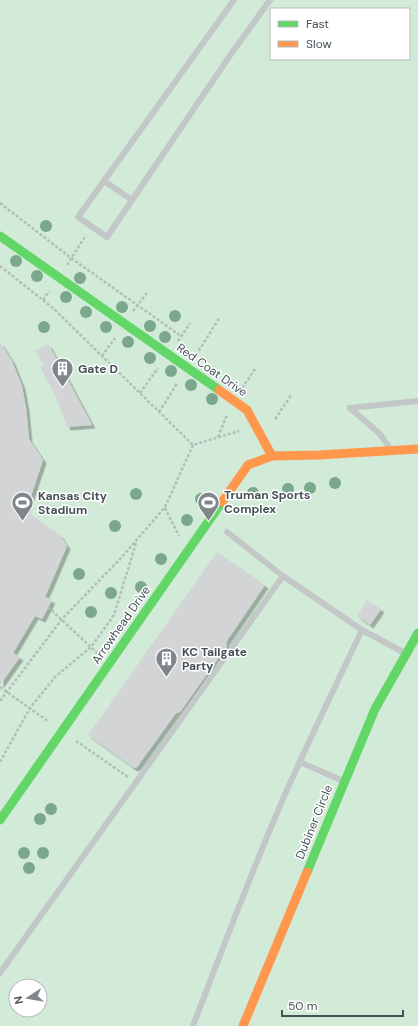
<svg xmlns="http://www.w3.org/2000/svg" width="418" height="1026" font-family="'DM Sans',sans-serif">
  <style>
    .green { fill: #d2ebd8; fill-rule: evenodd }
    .building { fill: #d3d4d5; filter: url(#shadow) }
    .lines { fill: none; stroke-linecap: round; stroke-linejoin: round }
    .path { stroke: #b3beba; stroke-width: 2.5; stroke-dasharray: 3 2; stroke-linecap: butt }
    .lane { stroke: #c3c7c8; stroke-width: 6 }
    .fast { stroke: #63d668; stroke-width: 9 }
    .slow { stroke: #ff974d; stroke-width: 9 }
    .tree { fill: #7ba88c }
    .labels { text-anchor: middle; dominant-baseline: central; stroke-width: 3; stroke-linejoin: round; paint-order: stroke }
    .poi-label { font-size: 12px; font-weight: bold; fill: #455057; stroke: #fff; text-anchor: start }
    .street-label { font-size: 12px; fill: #455057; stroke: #fff }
  </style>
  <defs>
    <filter id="shadow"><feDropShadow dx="3.5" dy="3.5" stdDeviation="0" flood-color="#0004"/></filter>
  </defs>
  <rect width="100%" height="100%" fill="#edecec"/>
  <path class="green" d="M0,0H418V1026H0ZM271,9H409V59H271ZM16,986H40V1010H16Z"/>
  <g class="building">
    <polygon points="0,342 12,361 22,386 26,408 29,439 43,460 26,511 60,535 67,546 45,597 52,600 42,619 35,616 13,653 20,657 0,685"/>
    <polygon points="48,344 59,363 56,365 60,365 92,425 67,427 56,397 40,367 44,366 35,351"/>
    <polygon points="217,552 265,585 226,642 227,646 180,712 176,713 137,767 134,768 88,735"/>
    <polygon points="367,600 381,609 370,625 357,616"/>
  </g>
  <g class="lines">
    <g class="path">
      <polyline points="0,203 71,258 181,336"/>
      <polyline points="67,265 86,235"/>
      <polyline points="0,266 54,309 193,445 239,431"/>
      <polyline points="43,300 49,291"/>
      <polyline points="133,311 147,293"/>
      <polyline points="178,341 190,323"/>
      <polyline points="196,355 220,317"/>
      <polyline points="102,356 115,338"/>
      <polyline points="242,388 255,369"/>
      <polyline points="140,393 158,368"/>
      <polyline points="159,412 178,382"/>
      <polyline points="275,419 292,394"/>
      <polyline points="218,437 227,415"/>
      <polyline points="165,508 179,536"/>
      <polyline points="48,607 97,653"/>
      <polyline points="0,687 49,722"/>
      <polyline points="0,701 62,619 121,558 165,507 193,445"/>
      <polyline points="76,741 128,777"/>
      <polyline points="0,762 30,708 56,676 91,647 114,615 136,543"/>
    </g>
    <g class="lane">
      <polyline points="234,0 78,217 107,237 229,57 270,0"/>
      <polyline points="104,181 132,200"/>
      <polyline points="350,408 418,401"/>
      <polyline points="350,408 380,434 389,447"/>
      <polyline points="227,532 283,576"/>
      <polyline points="362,630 405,653"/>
      <polyline points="300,762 343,781"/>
      <path d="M0,973L283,576L362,630C337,683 311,736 287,790C253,867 223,947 193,1026"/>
    </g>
    <g class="fast">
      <polyline points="0,236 219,390"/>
      <polyline points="0,820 222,502"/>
      <polyline points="307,872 375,709 418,633"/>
    </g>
    <g class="slow">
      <polyline points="219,390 247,410 272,456 319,455 418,449"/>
      <polyline points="222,502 248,465 272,456"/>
      <polyline points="243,1026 307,872"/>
    </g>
  </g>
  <g class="tree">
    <circle cx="46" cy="226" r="6"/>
    <circle cx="16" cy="261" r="6"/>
    <circle cx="37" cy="276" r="6"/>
    <circle cx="80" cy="278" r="6"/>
    <circle cx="66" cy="297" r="6"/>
    <circle cx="122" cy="307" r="6"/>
    <circle cx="86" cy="312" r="6"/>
    <circle cx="175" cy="316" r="6"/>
    <circle cx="150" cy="326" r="6"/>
    <circle cx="44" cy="327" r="6"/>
    <circle cx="106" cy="327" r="6"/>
    <circle cx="165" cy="337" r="6"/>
    <circle cx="128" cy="342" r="6"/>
    <circle cx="150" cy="358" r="6"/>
    <circle cx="171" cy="371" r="6"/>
    <circle cx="191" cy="385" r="6"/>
    <circle cx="212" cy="399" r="6"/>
    <circle cx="335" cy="483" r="6"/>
    <circle cx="310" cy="488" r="6"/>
    <circle cx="288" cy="489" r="6"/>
    <circle cx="253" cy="493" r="6"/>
    <circle cx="136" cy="494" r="6"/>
    <circle cx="201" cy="499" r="6"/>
    <circle cx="187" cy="520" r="6"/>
    <circle cx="115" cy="526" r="6"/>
    <circle cx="161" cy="559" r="6"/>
    <circle cx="79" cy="574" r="6"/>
    <circle cx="141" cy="587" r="6"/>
    <circle cx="111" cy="593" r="6"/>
    <circle cx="91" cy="612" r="6"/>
    <circle cx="51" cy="809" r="6"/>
    <circle cx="40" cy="819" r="6"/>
    <circle cx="24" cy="853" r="6"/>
    <circle cx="43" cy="853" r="6"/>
    <circle cx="29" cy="868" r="6"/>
  </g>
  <defs>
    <symbol id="building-pin" viewBox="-11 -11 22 30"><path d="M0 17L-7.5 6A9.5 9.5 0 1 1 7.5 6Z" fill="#80878b" stroke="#fff"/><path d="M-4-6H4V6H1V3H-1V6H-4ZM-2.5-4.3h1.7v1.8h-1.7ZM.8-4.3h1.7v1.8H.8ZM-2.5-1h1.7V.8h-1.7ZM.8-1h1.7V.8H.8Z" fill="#fff"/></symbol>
    <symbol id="stadium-pin" viewBox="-11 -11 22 30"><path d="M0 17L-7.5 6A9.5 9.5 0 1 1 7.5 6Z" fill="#80878b" stroke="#fff"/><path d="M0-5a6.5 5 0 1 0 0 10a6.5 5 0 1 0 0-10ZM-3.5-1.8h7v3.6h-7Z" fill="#fff"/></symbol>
  </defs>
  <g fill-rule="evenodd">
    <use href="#building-pin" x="50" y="356" width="25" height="34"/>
    <use href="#stadium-pin" x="196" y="490" width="25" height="34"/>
    <use href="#stadium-pin" x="10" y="490" width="25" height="34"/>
    <use href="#building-pin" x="154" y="646" width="25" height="34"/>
  </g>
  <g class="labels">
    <g class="poi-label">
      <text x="78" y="369">Gate D</text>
      <text x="224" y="495">Truman Sports<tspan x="224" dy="14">Complex</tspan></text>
      <text x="38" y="496">Kansas City<tspan x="38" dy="14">Stadium</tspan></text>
      <text x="182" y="652">KC Tailgate<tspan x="182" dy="14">Party</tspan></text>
    </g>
    <g class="street-label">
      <text transform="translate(212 370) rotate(35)">Red Coat Drive</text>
      <text transform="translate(121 625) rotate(-55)">Arrowhead Drive</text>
      <text transform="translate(314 822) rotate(-68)">Dubiner Circle</text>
    </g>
  </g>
  <rect x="270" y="8" width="140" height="52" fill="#ffffff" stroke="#b5b9bc"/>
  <rect x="278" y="21" width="20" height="6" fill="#63d668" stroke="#b5b9bc"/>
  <text x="306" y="28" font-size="12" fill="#455057">Fast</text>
  <rect x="278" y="41" width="20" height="6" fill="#ff974d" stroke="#b5b9bc"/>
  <text x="306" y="48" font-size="12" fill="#455057">Slow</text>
  <g transform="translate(28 998) rotate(258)"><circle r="19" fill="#ffffff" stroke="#b5b9bc"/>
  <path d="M0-3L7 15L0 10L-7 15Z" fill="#80878b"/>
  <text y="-6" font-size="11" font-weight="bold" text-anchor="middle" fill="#455057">N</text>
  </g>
  <path d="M282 1010v6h121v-6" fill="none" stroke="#455057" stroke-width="2"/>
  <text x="288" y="1010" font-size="12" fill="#455057" stroke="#ffffff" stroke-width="3" paint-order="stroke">50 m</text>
</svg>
